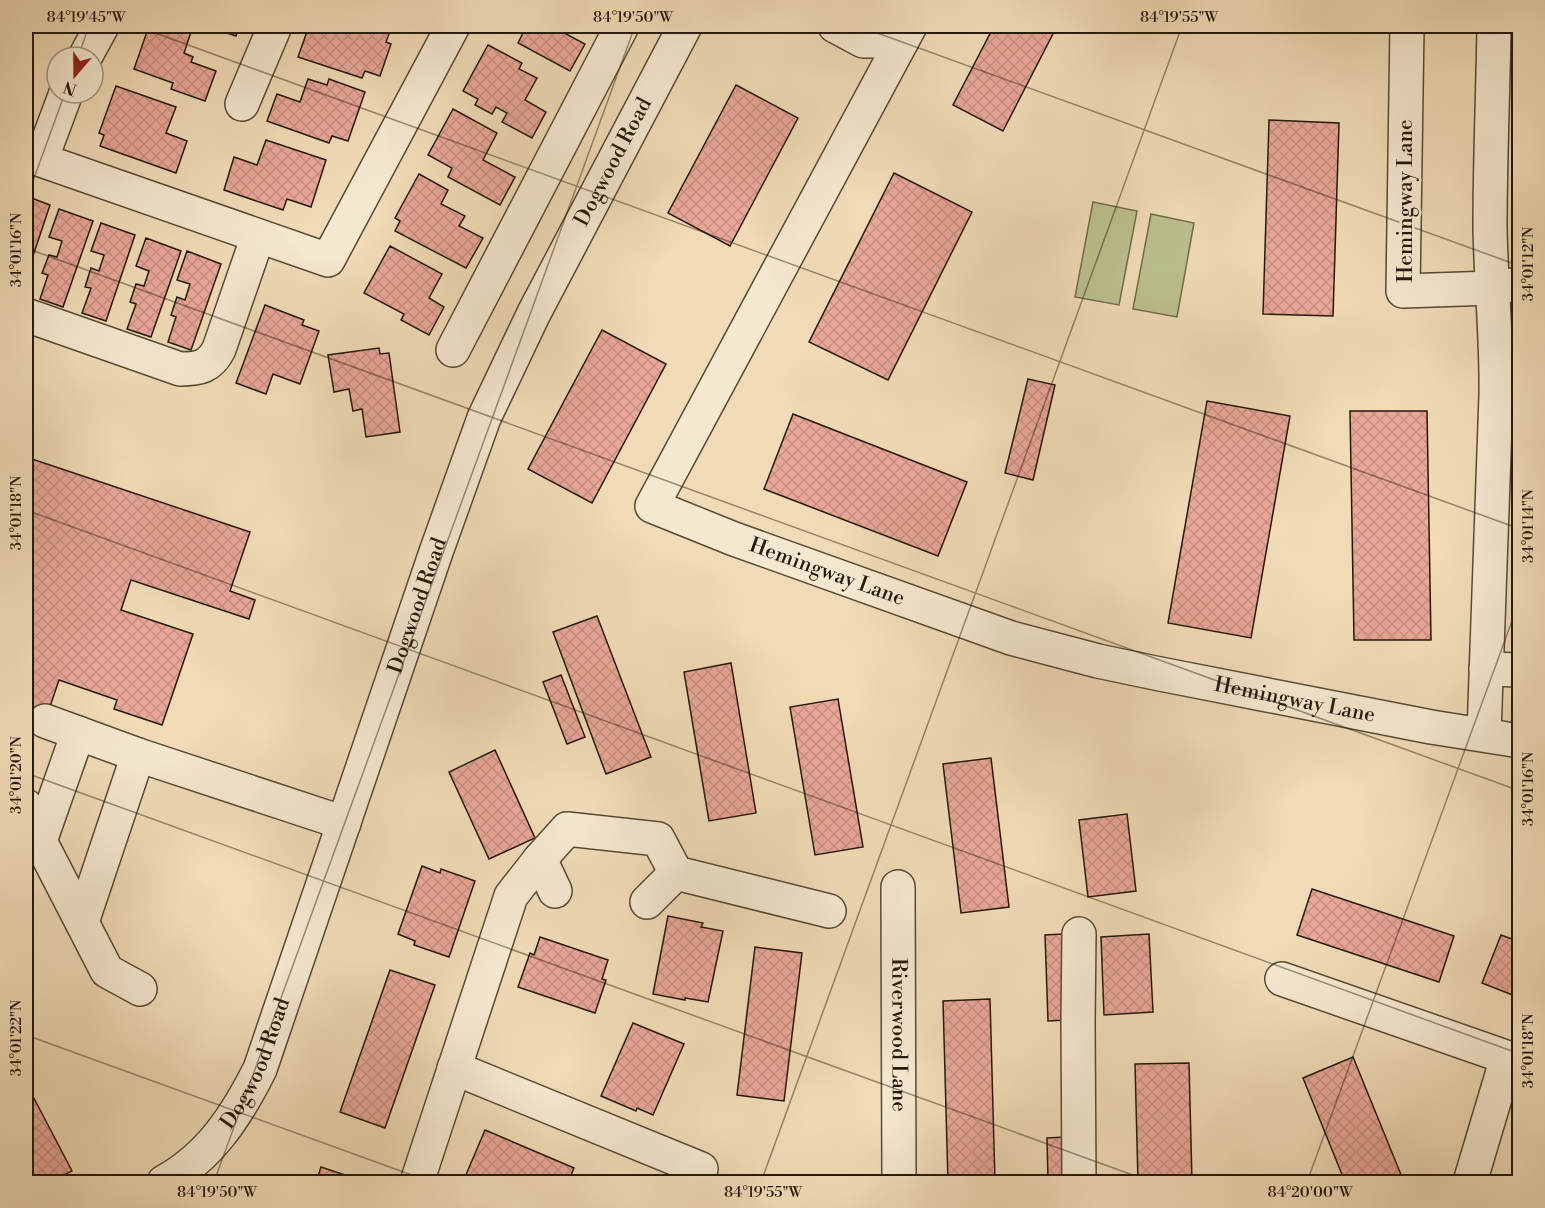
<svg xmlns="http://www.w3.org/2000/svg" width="1545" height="1208" font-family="'Libre Bodoni',serif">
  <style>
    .pitch { fill: #bbc08d; stroke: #6f6c4c; stroke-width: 1.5 }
    .building { fill: url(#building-cross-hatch); stroke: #23190c; stroke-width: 1.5 }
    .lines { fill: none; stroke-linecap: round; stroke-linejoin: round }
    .minor-casing { stroke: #564a36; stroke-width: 36 }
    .minor { stroke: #f5e8d0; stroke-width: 33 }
    .ticks { fill: none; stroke: #23190c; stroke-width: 1.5; stroke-opacity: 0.45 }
    .labels { text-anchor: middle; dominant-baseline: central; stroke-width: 5; stroke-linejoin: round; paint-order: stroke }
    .street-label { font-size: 21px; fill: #23190c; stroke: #f5e8d0 }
    .neatline { fill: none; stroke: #23190c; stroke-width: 2 }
    .ticks-label { font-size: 15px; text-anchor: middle; fill: #23190c }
  </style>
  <defs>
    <pattern id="building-cross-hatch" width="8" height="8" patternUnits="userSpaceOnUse" patternTransform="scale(1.5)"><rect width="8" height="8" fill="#e9a798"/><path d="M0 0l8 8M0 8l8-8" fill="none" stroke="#c88f82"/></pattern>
  </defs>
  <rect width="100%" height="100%" fill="#f0dbb6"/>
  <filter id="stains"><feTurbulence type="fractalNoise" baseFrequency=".00333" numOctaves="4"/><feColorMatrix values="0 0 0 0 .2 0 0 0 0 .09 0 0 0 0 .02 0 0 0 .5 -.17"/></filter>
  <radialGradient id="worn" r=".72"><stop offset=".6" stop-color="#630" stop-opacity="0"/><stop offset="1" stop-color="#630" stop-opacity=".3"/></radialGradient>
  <g class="pitch">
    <polygon points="1093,202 1137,211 1119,305 1075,297"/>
    <polygon points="1151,214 1194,223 1177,317 1133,309"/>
  </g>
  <g class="building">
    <polygon points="26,26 36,26 32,38 26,35"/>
    <polygon points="149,26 173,26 191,32 184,53 193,57 191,62 216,71 205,101 171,89 173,83 134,69"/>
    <polygon points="206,26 239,26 236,36"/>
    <polygon points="309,26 323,30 324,26 392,26 386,42 391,44 380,76 365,71 362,78 298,57"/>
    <polygon points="509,26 553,26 553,27 585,44 570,71 518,43 523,33"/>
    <polygon points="994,26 1057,26 1003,131 953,105"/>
    <polygon points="1202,26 1218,26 1207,33"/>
    <polygon points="488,45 522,63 519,69 537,78 525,100 546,112 532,138 502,122 507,113 496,107 492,114 475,105 478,99 463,91"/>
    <polygon points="308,79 327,85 329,79 365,92 348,141 332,136 329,143 267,121 277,94 300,102"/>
    <polygon points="736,85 798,118 730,246 668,213"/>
    <polygon points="116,86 176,107 166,133 187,141 176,173 100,146 104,135 99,133"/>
    <polygon points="453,109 497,133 483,160 515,177 500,205 448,177 452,168 428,155"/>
    <polygon points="1269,120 1339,123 1333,316 1263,314"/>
    <polygon points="266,140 326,160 311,207 287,199 283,210 224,190 234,157 257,165"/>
    <polygon points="894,173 972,212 888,380 809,342"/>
    <polygon points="419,174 448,190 441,204 465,216 459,226 483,238 466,268 395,231 400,221 395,218"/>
    <polygon points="26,196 50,205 26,277"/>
    <polygon points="59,209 93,221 63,307 40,299 48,275 42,273 49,255 57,257 62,241 49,237"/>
    <polygon points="101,223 135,235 106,321 82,313 91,288 85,287 91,268 99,271 104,255 91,251"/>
    <polygon points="146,238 181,251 151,337 127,329 136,304 130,302 136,284 144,286 149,271 136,266"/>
    <polygon points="390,246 442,274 429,298 444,307 429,335 401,320 404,314 364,293"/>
    <polygon points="187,251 221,264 191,350 168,342 176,317 171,315 177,297 185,300 190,284 177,280"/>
    <polygon points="265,305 304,320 302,325 319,331 300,384 273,374 266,394 236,383"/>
    <polygon points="602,330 666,364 592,503 528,469"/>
    <polygon points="379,348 380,354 389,353 400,432 366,437 362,409 353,411 349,389 334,392 328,355"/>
    <polygon points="1028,379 1055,385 1033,480 1005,473"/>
    <polygon points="1207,401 1290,416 1251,638 1168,623"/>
    <polygon points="1350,411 1427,411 1431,640 1354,640"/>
    <polygon points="793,414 967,482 938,556 764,489"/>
    <polygon points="26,457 250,532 230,591 255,600 249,619 131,580 121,610 193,634 162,725 114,709 117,700 59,680 41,733 26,728"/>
    <polygon points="597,616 651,757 606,774 553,632"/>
    <polygon points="731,663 756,813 709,821 684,672"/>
    <polygon points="561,675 585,737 567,744 543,682"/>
    <polygon points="838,699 863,847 815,855 790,707"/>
    <polygon points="495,750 535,838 489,859 449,772"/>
    <polygon points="991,758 1009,907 961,913 943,764"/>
    <polygon points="1127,814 1136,891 1088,897 1079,820"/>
    <polygon points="422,866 440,873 441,869 475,881 449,957 414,945 415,941 398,934"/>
    <polygon points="1312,889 1454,936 1439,982 1297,935"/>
    <polygon points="668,916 703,923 701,927 723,931 708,1002 685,998 685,1000 653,994"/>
    <polygon points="1063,934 1066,1020 1048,1021 1045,935"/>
    <polygon points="1149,934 1153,1012 1104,1015 1101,937"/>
    <polygon points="1501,935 1520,942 1520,998 1482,983"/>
    <polygon points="540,937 608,960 602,979 606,980 595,1013 518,987 530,953 534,955"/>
    <polygon points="755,947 802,953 784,1101 737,1095"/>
    <polygon points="390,970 435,985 385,1128 340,1112"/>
    <polygon points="990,999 995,1182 948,1182 943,1001"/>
    <polygon points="633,1023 684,1044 653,1115 637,1108 636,1111 601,1096"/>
    <polygon points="1353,1057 1404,1182 1345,1182 1303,1078"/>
    <polygon points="1189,1063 1192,1182 1138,1182 1135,1064"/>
    <polygon points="26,1083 72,1171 50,1182 26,1182"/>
    <polygon points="485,1130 574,1168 568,1182 478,1182 465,1177"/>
    <polygon points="1065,1137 1067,1180 1048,1181 1047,1138"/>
    <polygon points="321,1167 366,1182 316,1182"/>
  </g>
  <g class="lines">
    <defs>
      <g id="minor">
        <polyline points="835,26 863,41 902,41"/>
        <path id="s1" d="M910,26L652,506L734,539L1011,638L1098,661L1155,673L1431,727L1520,741"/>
        <polyline points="1407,26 1403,291 1492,288 1520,284"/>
        <polyline points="85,57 102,26"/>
        <polyline points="66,93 41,160 328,260 453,26"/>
        <polyline points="242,104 275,26"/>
        <path d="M26,315L180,369C199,369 210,367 219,349L258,236"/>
        <polyline points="453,350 622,26"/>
        <polyline points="1486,669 1520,670"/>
        <polyline points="45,721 138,755"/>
        <path d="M1484,734L1496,396C1497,340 1491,284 1490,227C1490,160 1493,93 1494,26"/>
        <polyline points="26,806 40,841 107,971 140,989"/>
        <polyline points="40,841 78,733"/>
        <polyline points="540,859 555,891"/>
        <path id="s2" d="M898,887L899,1182"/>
        <polyline points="647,902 676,873"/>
        <polyline points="82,922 138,755 344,823"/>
        <polyline points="1282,979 1520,1062"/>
        <polyline points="454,1068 701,1169"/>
        <path id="s3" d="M164,1182C210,1157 237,1115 260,1069L436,552L484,418L534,313L685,26"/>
        <polyline points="417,1182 511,896 540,859 567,829 658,839 676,873 829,911"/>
        <polyline points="1079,1182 1078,1023 1079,934"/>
        <polyline points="1470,1182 1507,1058"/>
      </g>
    </defs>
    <use href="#minor" class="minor-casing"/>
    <use href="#minor" class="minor"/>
  </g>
  <path class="ticks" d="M136,26L1520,529M858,26L1520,266M78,57L89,26M26,200L65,93M26,248L1520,791M26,510L1520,1054M26,773L1152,1182M26,1035L431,1182M214,1182L635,26M761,1182L1182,26M1307,1182L1520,599"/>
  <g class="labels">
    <g class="street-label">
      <text stroke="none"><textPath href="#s3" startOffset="1126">Dogwood Road</textPath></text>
      <text transform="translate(1406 201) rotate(-90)">Hemingway Lane</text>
      <text stroke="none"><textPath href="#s1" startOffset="732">Hemingway Lane</textPath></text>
      <text stroke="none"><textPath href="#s3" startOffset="640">Dogwood Road</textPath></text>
      <text stroke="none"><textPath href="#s1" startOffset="1218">Hemingway Lane</textPath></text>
      <text stroke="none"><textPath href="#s2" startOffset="148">Riverwood Lane</textPath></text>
      <text stroke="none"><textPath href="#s3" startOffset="154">Dogwood Road</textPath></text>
    </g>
  </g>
  <rect width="1545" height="1208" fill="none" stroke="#f0dbb6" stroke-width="66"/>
  <g transform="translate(75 75) rotate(200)"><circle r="28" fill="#f5e8d0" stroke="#a19582" stroke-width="1.5"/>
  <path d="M0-4.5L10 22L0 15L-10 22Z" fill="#8f2418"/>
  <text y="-9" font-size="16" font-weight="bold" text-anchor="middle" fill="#23190c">N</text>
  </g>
  <rect x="33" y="33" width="1479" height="1142" class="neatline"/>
  <g class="ticks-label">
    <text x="86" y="22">84°19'45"W</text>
    <text x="633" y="22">84°19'50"W</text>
    <text x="1179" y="22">84°19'55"W</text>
    <text transform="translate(16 250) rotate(-90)" y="5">34°01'16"N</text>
    <text transform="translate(1528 264) rotate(-90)" y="5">34°01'12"N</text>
    <text transform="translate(16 513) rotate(-90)" y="5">34°01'18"N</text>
    <text transform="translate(1528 526) rotate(-90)" y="5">34°01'14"N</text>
    <text transform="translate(16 775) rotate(-90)" y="5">34°01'20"N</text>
    <text transform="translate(1528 789) rotate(-90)" y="5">34°01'16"N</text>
    <text transform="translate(16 1038) rotate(-90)" y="5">34°01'22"N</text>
    <text transform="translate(1528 1051) rotate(-90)" y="5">34°01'18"N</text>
    <text x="217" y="1197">84°19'50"W</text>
    <text x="763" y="1197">84°19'55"W</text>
    <text x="1310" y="1197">84°20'00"W</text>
  </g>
  <rect width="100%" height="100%" filter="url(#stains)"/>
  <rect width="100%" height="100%" fill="url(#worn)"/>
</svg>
